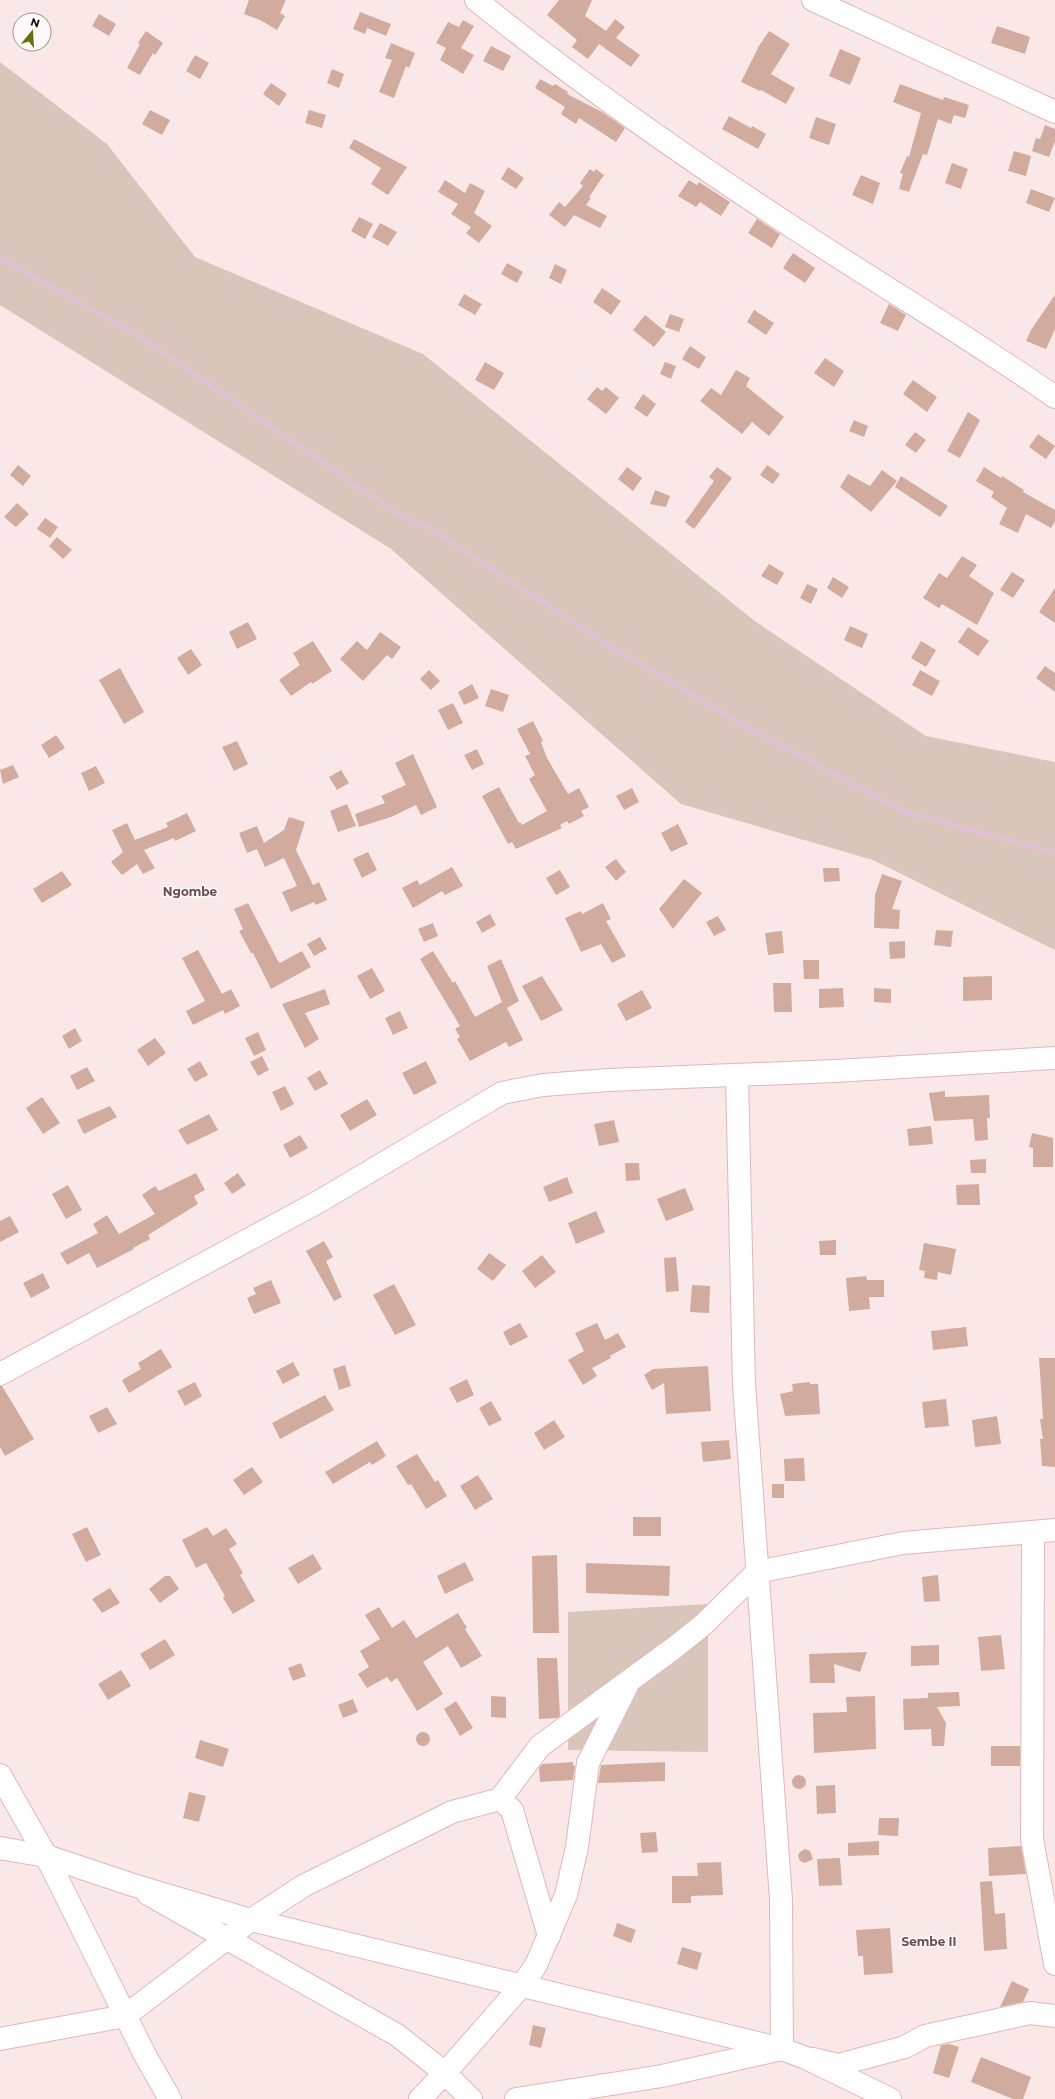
<svg xmlns="http://www.w3.org/2000/svg" width="1055" height="2099" font-family="Montserrat,sans-serif">
  <style>
    .green { fill: #d9c6ba }
    .lines { fill: none; stroke-linecap: round; stroke-linejoin: round }
    .stream { stroke: #dfc1d2; stroke-width: 5 }
    .building { fill: #d2ab9f }
    .minor-casing { stroke: #e2b7b7; stroke-width: 24 }
    .major-casing { stroke: #e2b7b7; stroke-width: 24 }
    .minor { stroke: #fff; stroke-width: 22 }
    .major { stroke: #fff; stroke-width: 22 }
    .labels { text-anchor: middle; dominant-baseline: central; stroke-width: 3; stroke-linejoin: round; paint-order: stroke }
    .neighbourhood-label { font-size: 12px; font-weight: bold; fill: #6f4a4b; stroke: #fafafa }
  </style>
  <rect width="100%" height="100%" fill="#fae8e8"/>
  <g class="green">
    <polygon points="0,62 107,144 195,257 423,354 756,622 926,736 1055,762 1055,950 873,860 681,804 391,549 0,305"/>
    <polygon points="708,1604 708,1752 568,1750 568,1612"/>
  </g>
  <g class="lines">
    <polyline class="stream" points="0,258 142,338 399,515 425,525 603,642 745,726 905,812 1055,853"/>
  </g>
  <g class="building">
    <polygon points="249,0 286,0 280,13 285,16 277,30 260,20 244,14"/>
    <polygon points="559,0 592,0 585,16 606,31 615,19 625,27 616,38 640,55 631,67 599,44 588,59 572,47 577,40 547,15"/>
    <polygon points="360,12 391,24 386,36 367,28 365,34 353,29"/>
    <polygon points="99,14 116,24 109,36 92,26"/>
    <polygon points="463,20 474,26 461,48 474,55 463,74 440,60 446,48 436,43 448,22 459,27"/>
    <polygon points="997,26 1030,37 1025,54 991,43"/>
    <polygon points="146,31 163,43 155,55 153,53 140,75 127,68 140,44 138,43"/>
    <polygon points="769,31 790,44 771,74 795,88 786,104 761,90 760,91 741,82 759,46"/>
    <polygon points="391,43 415,53 409,68 406,66 394,98 379,92 392,60 385,58"/>
    <polygon points="491,46 511,56 503,71 483,61"/>
    <polygon points="840,49 861,58 850,85 829,76"/>
    <polygon points="195,55 209,63 200,79 186,71"/>
    <polygon points="332,69 344,74 339,88 327,83"/>
    <polygon points="540,79 553,86 555,84 568,92 567,94 602,112 625,128 616,142 579,118 576,124 561,114 565,107 535,88"/>
    <polygon points="271,83 287,94 279,106 263,94"/>
    <polygon points="900,84 943,100 944,97 969,105 965,118 954,115 951,124 938,119 927,155 923,154 909,192 899,189 903,174 900,173 907,156 909,157 921,113 893,102"/>
    <polygon points="150,110 170,120 162,135 142,124"/>
    <polygon points="309,110 326,115 322,128 305,123"/>
    <polygon points="729,116 751,128 752,126 766,134 758,149 722,129"/>
    <polygon points="816,117 836,124 829,145 809,138"/>
    <polygon points="1045,125 1055,129 1055,141 1049,157 1032,151 1036,138 1040,139"/>
    <polygon points="354,139 407,167 388,195 371,184 381,168 349,148"/>
    <polygon points="1014,151 1031,156 1026,176 1008,171"/>
    <polygon points="952,163 968,169 961,189 945,183"/>
    <polygon points="508,167 524,178 516,189 501,179"/>
    <polygon points="590,169 594,172 596,169 604,175 589,197 591,198 586,205 607,216 600,228 574,215 565,227 549,215 559,202 565,207 583,186 580,183"/>
    <polygon points="861,175 880,183 873,204 852,195"/>
    <polygon points="445,180 465,193 470,183 485,191 474,213 492,226 479,243 466,233 471,227 451,214 458,204 438,192"/>
    <polygon points="689,180 697,185 699,182 730,202 721,216 700,202 696,207 678,196"/>
    <polygon points="1031,189 1055,198 1049,212 1026,203"/>
    <polygon points="359,217 373,224 365,239 351,231"/>
    <polygon points="757,219 780,234 772,248 748,233"/>
    <polygon points="380,223 397,232 388,246 372,237"/>
    <polygon points="793,253 815,268 805,283 783,268"/>
    <polygon points="507,263 523,272 517,283 501,274"/>
    <polygon points="555,264 567,270 561,284 549,278"/>
    <polygon points="602,288 621,301 611,315 593,302"/>
    <polygon points="464,294 482,304 475,315 458,305"/>
    <polygon points="1055,295 1055,329 1046,349 1026,341 1031,330"/>
    <polygon points="889,304 906,315 898,331 880,323"/>
    <polygon points="754,310 774,323 766,335 747,322"/>
    <polygon points="670,314 684,319 679,332 665,327"/>
    <polygon points="645,315 666,332 654,347 633,330"/>
    <polygon points="690,346 706,357 699,369 682,359"/>
    <polygon points="825,358 844,371 834,387 814,373"/>
    <polygon points="485,362 504,373 494,390 475,380"/>
    <polygon points="665,362 676,366 671,379 660,374"/>
    <polygon points="736,370 750,378 746,386 784,417 769,436 752,422 742,434 700,401 711,388 721,395"/>
    <polygon points="913,380 937,397 927,412 903,394"/>
    <polygon points="597,387 602,391 606,387 619,398 606,414 587,399"/>
    <polygon points="643,394 656,404 647,417 634,408"/>
    <polygon points="968,412 980,420 960,458 947,451"/>
    <polygon points="854,420 868,426 864,437 849,431"/>
    <polygon points="915,432 926,440 916,453 905,445"/>
    <polygon points="1038,434 1055,446 1046,459 1029,447"/>
    <polygon points="18,465 31,476 23,486 10,475"/>
    <polygon points="767,465 780,474 773,484 760,475"/>
    <polygon points="627,467 642,478 633,491 618,479"/>
    <polygon points="717,467 732,478 694,529 685,522 714,481 709,477"/>
    <polygon points="984,467 1001,478 1002,476 1024,490 1023,492 1055,510 1055,521 1051,528 1026,514 1018,533 999,524 1007,508 991,497 994,492 976,481"/>
    <polygon points="882,470 897,481 871,512 840,487 848,474 870,486"/>
    <polygon points="901,476 948,506 940,517 895,487"/>
    <polygon points="655,490 670,496 666,507 650,504"/>
    <polygon points="17,503 29,514 16,527 4,517"/>
    <polygon points="45,518 58,527 50,538 37,529"/>
    <polygon points="57,537 72,550 63,559 49,546"/>
    <polygon points="962,556 977,565 969,576 994,593 977,625 942,604 939,608 923,598 939,573 947,578"/>
    <polygon points="769,564 784,573 777,585 761,576"/>
    <polygon points="1012,572 1025,580 1013,598 1000,590"/>
    <polygon points="833,577 849,587 842,598 827,588"/>
    <polygon points="807,584 818,589 811,604 800,598"/>
    <polygon points="1055,588 1055,623 1039,612"/>
    <polygon points="248,622 257,639 237,649 229,632"/>
    <polygon points="850,626 868,634 862,648 844,640"/>
    <polygon points="968,627 989,641 978,656 958,642"/>
    <polygon points="380,632 401,647 392,659 387,655 363,681 340,659 357,641 367,650"/>
    <polygon points="313,641 332,671 312,684 311,682 291,696 279,680 300,665 293,653"/>
    <polygon points="921,641 936,650 926,667 911,658"/>
    <polygon points="191,649 202,665 188,675 177,658"/>
    <polygon points="1045,666 1055,673 1055,692 1036,678"/>
    <polygon points="120,668 144,712 124,724 99,680"/>
    <polygon points="429,670 440,681 431,690 420,679"/>
    <polygon points="920,670 940,681 932,696 912,685"/>
    <polygon points="472,684 479,698 464,705 458,692"/>
    <polygon points="491,689 509,695 503,712 485,706"/>
    <polygon points="453,703 463,723 448,730 438,710"/>
    <polygon points="533,721 543,741 541,742 547,758 568,794 579,788 589,807 581,811 584,816 569,824 567,821 560,825 562,828 516,849 512,842 508,844 482,796 499,787 519,823 520,822 522,825 547,811 529,779 535,775 525,756 530,754 517,729"/>
    <polygon points="56,735 65,748 49,758 41,745"/>
    <polygon points="237,741 248,764 234,771 222,747"/>
    <polygon points="477,749 484,764 472,770 464,755"/>
    <polygon points="413,754 437,807 421,815 416,805 391,817 359,827 355,814 385,803 381,796 406,785 395,763"/>
    <polygon points="13,765 19,777 3,784 0,770"/>
    <polygon points="96,766 105,783 89,791 81,773"/>
    <polygon points="341,770 349,783 337,790 329,777"/>
    <polygon points="632,788 639,802 624,810 616,796"/>
    <polygon points="347,804 356,826 338,832 330,811"/>
    <polygon points="187,813 196,831 175,841 174,838 144,850 155,868 143,874 137,864 122,875 111,862 123,852 112,830 127,823 135,840 168,827 166,823"/>
    <polygon points="289,817 305,822 296,850 313,885 319,882 327,900 316,905 314,902 291,912 282,892 297,886 284,858 265,867 257,849 247,853 239,833 257,826 264,843 284,830"/>
    <polygon points="678,824 688,844 671,852 661,833"/>
    <polygon points="368,852 377,870 362,878 353,859"/>
    <polygon points="616,859 626,872 616,881 605,867"/>
    <polygon points="452,867 463,886 445,895 442,891 413,908 402,888 417,880 420,885"/>
    <polygon points="823,868 839,868 840,881 824,882"/>
    <polygon points="560,870 570,887 556,895 546,878"/>
    <polygon points="62,871 72,885 42,903 33,889"/>
    <polygon points="882,874 902,881 892,909 900,910 899,929 874,928 875,895"/>
    <polygon points="684,879 702,893 673,929 659,909"/>
    <polygon points="248,903 278,961 280,963 302,951 311,967 271,989 253,953 251,953 239,931 243,929 234,909"/>
    <polygon points="603,903 611,919 606,921 626,956 612,963 601,944 581,952 565,918 581,911 582,914"/>
    <polygon points="490,914 496,925 482,933 476,922"/>
    <polygon points="718,916 726,930 714,936 706,922"/>
    <polygon points="433,923 438,936 424,942 418,929"/>
    <polygon points="936,930 953,931 951,947 934,945"/>
    <polygon points="782,931 784,953 768,955 765,933"/>
    <polygon points="320,937 327,949 314,956 307,944"/>
    <polygon points="905,941 905,958 890,959 889,942"/>
    <polygon points="198,950 222,994 231,989 240,1006 225,1014 223,1010 193,1025 186,1011 205,1001 182,958"/>
    <polygon points="433,951 453,983 455,981 475,1017 502,1002 487,966 501,959 519,1001 507,1008 523,1040 509,1047 506,1042 470,1061 457,1039 460,1037 455,1029 460,1026 420,959"/>
    <polygon points="803,960 819,960 819,979 804,979"/>
    <polygon points="372,968 385,991 370,999 357,976"/>
    <polygon points="542,976 563,1010 541,1021 522,986"/>
    <polygon points="992,976 992,1000 963,1001 963,977"/>
    <polygon points="773,983 791,983 792,1012 774,1012"/>
    <polygon points="843,988 844,1007 819,1008 819,989"/>
    <polygon points="874,988 891,989 891,1003 874,1002"/>
    <polygon points="325,989 330,1004 305,1013 319,1039 305,1048 282,1004"/>
    <polygon points="642,990 652,1008 626,1021 617,1004"/>
    <polygon points="400,1011 408,1028 393,1035 385,1018"/>
    <polygon points="75,1028 82,1041 69,1049 62,1036"/>
    <polygon points="258,1032 266,1050 254,1056 245,1038"/>
    <polygon points="155,1038 166,1053 148,1066 137,1050"/>
    <polygon points="262,1056 269,1070 258,1076 250,1062"/>
    <polygon points="200,1061 208,1075 195,1082 187,1069"/>
    <polygon points="426,1061 437,1083 414,1095 402,1073"/>
    <polygon points="87,1067 95,1081 77,1090 70,1076"/>
    <polygon points="320,1070 328,1084 315,1091 307,1078"/>
    <polygon points="285,1086 294,1104 281,1111 272,1092"/>
    <polygon points="945,1091 945,1097 989,1095 990,1118 987,1118 988,1140 975,1141 973,1119 934,1121 929,1093"/>
    <polygon points="42,1097 60,1123 43,1134 26,1108"/>
    <polygon points="367,1099 377,1115 350,1131 340,1115"/>
    <polygon points="110,1106 117,1117 84,1134 77,1120"/>
    <polygon points="209,1114 218,1130 187,1145 178,1130"/>
    <polygon points="614,1120 619,1142 599,1146 594,1124"/>
    <polygon points="931,1126 933,1144 909,1146 907,1129"/>
    <polygon points="1032,1133 1053,1138 1053,1167 1033,1167 1033,1148 1029,1147"/>
    <polygon points="300,1135 308,1148 290,1158 283,1145"/>
    <polygon points="986,1159 986,1173 971,1173 970,1160"/>
    <polygon points="625,1163 639,1163 640,1180 626,1181"/>
    <polygon points="196,1173 205,1190 194,1196 198,1204 148,1235 150,1239 133,1248 134,1249 97,1268 89,1253 67,1265 60,1253 98,1233 93,1224 107,1215 119,1234 155,1214 142,1195 155,1186 159,1191"/>
    <polygon points="238,1173 246,1185 232,1194 224,1183"/>
    <polygon points="567,1177 573,1193 549,1202 543,1187"/>
    <polygon points="979,1184 980,1205 957,1205 956,1185"/>
    <polygon points="68,1185 82,1210 66,1219 52,1194"/>
    <polygon points="685,1188 694,1210 666,1221 657,1199"/>
    <polygon points="596,1211 605,1232 576,1244 568,1223"/>
    <polygon points="10,1216 19,1232 0,1242 0,1221"/>
    <polygon points="836,1240 836,1255 820,1255 819,1241"/>
    <polygon points="324,1241 333,1257 326,1261 342,1297 334,1301 306,1251"/>
    <polygon points="924,1243 956,1249 951,1275 938,1272 937,1280 924,1278 925,1271 919,1270"/>
    <polygon points="489,1253 506,1265 493,1281 477,1269"/>
    <polygon points="542,1255 556,1272 535,1288 522,1271"/>
    <polygon points="676,1257 679,1291 666,1292 664,1258"/>
    <polygon points="43,1273 50,1288 31,1298 23,1283"/>
    <polygon points="866,1276 867,1280 884,1280 884,1297 869,1297 870,1309 849,1311 846,1278"/>
    <polygon points="271,1280 281,1303 254,1314 247,1298 256,1294 253,1288"/>
    <polygon points="394,1284 416,1325 395,1335 373,1295"/>
    <polygon points="692,1285 710,1286 709,1313 690,1312"/>
    <polygon points="520,1323 528,1337 510,1346 503,1332"/>
    <polygon points="597,1323 605,1340 618,1333 626,1347 610,1356 611,1358 592,1368 597,1376 583,1385 568,1360 584,1351 575,1333"/>
    <polygon points="966,1327 968,1346 933,1350 931,1331"/>
    <polygon points="161,1349 172,1367 129,1393 122,1380 141,1369 138,1363"/>
    <polygon points="1039,1358 1055,1358 1055,1467 1042,1466 1040,1439 1043,1439 1040,1419 1043,1419"/>
    <polygon points="293,1362 300,1375 283,1384 276,1371"/>
    <polygon points="345,1365 351,1386 339,1390 333,1369"/>
    <polygon points="708,1366 711,1411 666,1414 664,1383 652,1390 644,1375 653,1369"/>
    <polygon points="467,1379 474,1395 457,1403 449,1388"/>
    <polygon points="195,1382 202,1396 185,1406 177,1391"/>
    <polygon points="810,1382 810,1384 818,1384 820,1414 785,1416 780,1394 793,1391 792,1384"/>
    <polygon points="0,1386 2,1386 34,1439 5,1456 0,1447"/>
    <polygon points="325,1395 334,1410 280,1439 272,1423"/>
    <polygon points="946,1399 949,1426 925,1428 922,1402"/>
    <polygon points="491,1401 502,1420 489,1426 479,1408"/>
    <polygon points="107,1407 117,1424 98,1433 89,1416"/>
    <polygon points="997,1416 1001,1444 975,1447 972,1420"/>
    <polygon points="554,1420 565,1437 544,1450 534,1433"/>
    <polygon points="729,1440 731,1459 703,1462 701,1442"/>
    <polygon points="377,1441 386,1456 372,1465 370,1462 333,1484 325,1472"/>
    <polygon points="417,1454 435,1482 438,1480 447,1496 426,1509 411,1484 408,1485 396,1466"/>
    <polygon points="804,1458 805,1481 785,1481 784,1459"/>
    <polygon points="252,1467 263,1482 244,1495 233,1480"/>
    <polygon points="478,1475 493,1499 475,1510 460,1486"/>
    <rect x="772" y="1484" width="12" height="14"/>
    <rect x="633" y="1517" width="28" height="19"/>
    <polygon points="87,1527 101,1555 86,1562 72,1534"/>
    <polygon points="207,1527 213,1536 226,1528 237,1544 229,1549 243,1573 240,1575 255,1601 233,1614 223,1598 225,1596 206,1563 196,1568 182,1540"/>
    <polygon points="313,1554 322,1569 298,1584 288,1568"/>
    <polygon points="557,1555 559,1633 533,1633 532,1556"/>
    <polygon points="465,1562 474,1580 445,1594 437,1576"/>
    <polygon points="586,1563 670,1566 669,1596 586,1593"/>
    <polygon points="938,1575 940,1601 924,1602 922,1577"/>
    <polygon points="165,1576 170,1576 179,1589 160,1603 149,1589"/>
    <polygon points="110,1588 120,1603 102,1613 92,1599"/>
    <polygon points="379,1607 392,1628 404,1620 416,1638 458,1613 467,1628 465,1629 482,1656 461,1668 448,1646 423,1662 443,1694 417,1711 397,1678 391,1682 387,1677 367,1688 358,1674 369,1667 360,1651 380,1639 365,1615"/>
    <polygon points="1001,1635 1005,1669 981,1671 978,1637"/>
    <polygon points="165,1639 175,1655 150,1670 140,1654"/>
    <polygon points="939,1645 939,1665 911,1666 911,1646"/>
    <polygon points="867,1652 860,1672 834,1664 835,1683 810,1683 809,1654"/>
    <polygon points="537,1658 557,1658 560,1716 557,1718 539,1719"/>
    <polygon points="301,1663 306,1676 293,1681 288,1668"/>
    <polygon points="121,1670 131,1686 108,1700 98,1684"/>
    <polygon points="959,1692 960,1706 937,1707 946,1723 944,1746 932,1746 931,1729 904,1730 903,1699 928,1698 928,1693"/>
    <polygon points="491,1696 506,1697 506,1718 491,1717"/>
    <polygon points="875,1696 876,1749 814,1753 813,1713 847,1712 846,1697"/>
    <polygon points="353,1699 358,1712 343,1718 338,1705"/>
    <polygon points="456,1701 473,1728 460,1736 444,1709"/>
    <circle cx="423" cy="1739" r="7"/>
    <polygon points="200,1740 229,1749 223,1767 195,1758"/>
    <rect x="991" y="1746" width="29" height="20"/>
    <polygon points="573,1762 573,1766 575,1765 573,1780 540,1782 539,1768 542,1764"/>
    <polygon points="665,1762 665,1781 598,1783 601,1765"/>
    <circle cx="799" cy="1782" r="7"/>
    <polygon points="835,1785 836,1813 817,1814 816,1786"/>
    <polygon points="189,1792 206,1796 199,1822 183,1818"/>
    <polygon points="879,1818 899,1818 898,1836 878,1835"/>
    <polygon points="656,1832 658,1852 642,1853 640,1833"/>
    <polygon points="879,1841 879,1855 848,1856 848,1843"/>
    <polygon points="1021,1846 1026,1874 989,1876 988,1848"/>
    <polygon points="805,1849 810,1851 813,1859 805,1863 800,1861 798,1856 800,1852"/>
    <polygon points="840,1858 842,1885 819,1886 817,1859"/>
    <polygon points="721,1862 723,1895 691,1896 691,1903 672,1903 672,1876 698,1876 697,1863"/>
    <polygon points="992,1881 995,1914 1005,1913 1007,1949 984,1951 980,1882"/>
    <polygon points="617,1923 636,1930 631,1943 613,1936"/>
    <polygon points="890,1928 893,1973 864,1975 863,1956 858,1956 856,1930"/>
    <polygon points="682,1947 702,1953 697,1970 677,1964"/>
    <polygon points="1012,1981 1029,1989 1023,2002 1000,2007"/>
    <polygon points="533,2025 546,2028 541,2048 529,2045"/>
    <polygon points="949,2044 959,2047 949,2078 933,2073 941,2045"/>
    <polygon points="981,2057 1031,2077 1023,2099 1013,2099 971,2082"/>
  </g>
  <g class="lines">
    <defs>
      <g id="minor">
        <path d="M476,0C579,83 689,160 800,232C885,288 972,339 1055,397"/>
        <polyline points="813,0 1055,112"/>
        <polyline points="0,1374 320,1201 502,1093 543,1085 608,1080 835,1071 1055,1058"/>
        <polyline points="1033,1532 1032,1839 1055,1964"/>
        <polyline points="500,1799 512,1810 549,1936"/>
        <polyline points="0,1848 46,1856 145,2055 170,2099"/>
        <polyline points="148,1894 397,2035 445,2073 471,2099"/>
        <polyline points="0,2039 125,2016 251,1920 303,1886 452,1812 500,1799 540,1746 674,1648 704,1624 757,1572 903,1543 1055,1530"/>
        <polyline points="813,2059 838,2065 905,2047 925,2036 1030,2013 1055,2016"/>
        <polyline points="420,2099 445,2073 523,1984 536,1965 566,1895 577,1847 588,1763 627,1686"/>
        <polyline points="516,2099 662,2076 782,2049 781,1900 744,1384 737,1076"/>
      </g>
      <polyline id="major" points="0,1775 46,1856 133,1885 251,1920 782,2049 806,2058 890,2099"/>
    </defs>
    <use href="#minor" class="minor-casing"/>
    <use href="#major" class="major-casing"/>
    <use href="#minor" class="minor"/>
    <use href="#major" class="major"/>
  </g>
  <g class="labels">
    <g class="neighbourhood-label">
      <text x="190" y="891">Ngombe</text>
      <text x="929" y="1941">Sembe II</text>
    </g>
  </g>
  <g transform="translate(32 32) rotate(18)"><circle r="19" fill="#fafafa" stroke="#9f9a9a"/>
  <path d="M0-3L7 15L0 10L-7 15Z" fill="#6d6d0d"/>
  <text y="-6" font-size="11" font-weight="bold" text-anchor="middle" fill="#170909">N</text>
  </g>
</svg>
